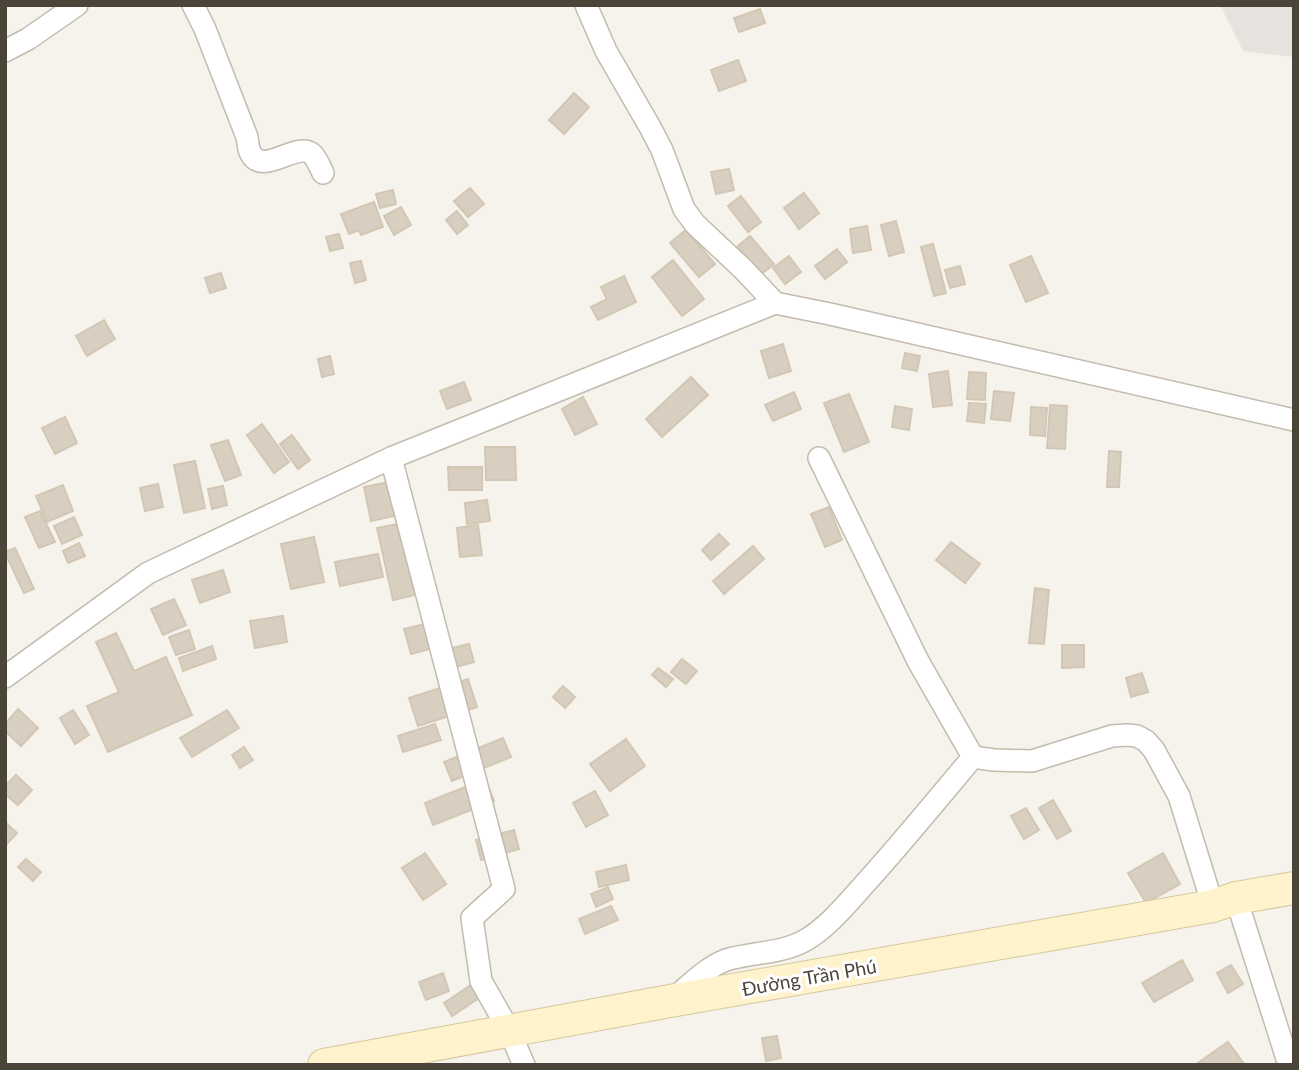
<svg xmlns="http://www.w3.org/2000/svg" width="1299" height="1070" font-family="Lato,sans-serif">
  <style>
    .industrial { fill: #e6e2dd }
    .building { fill: #d8cfc1; stroke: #d3c7b4; stroke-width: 2 }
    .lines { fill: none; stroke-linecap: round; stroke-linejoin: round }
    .street-casing { stroke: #c2bbae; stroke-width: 24 }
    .secondary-casing { stroke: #d6c79b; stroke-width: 34 }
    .street { stroke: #fff; stroke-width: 21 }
    .secondary { stroke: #fff3cd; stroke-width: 32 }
    .labels { text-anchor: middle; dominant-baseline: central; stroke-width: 6; stroke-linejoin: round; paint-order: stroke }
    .street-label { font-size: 19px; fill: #4b4439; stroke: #fff }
  </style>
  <rect width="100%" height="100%" fill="#f6f3ec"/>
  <polygon class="industrial" points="1220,5 1294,5 1294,57 1243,51"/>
  <g class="building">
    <polygon points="760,9 765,23 739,32 734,18"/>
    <polygon points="738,60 746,81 719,91 711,70"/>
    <polygon points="574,93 589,107 564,134 549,120"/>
    <polygon points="729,169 734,190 716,194 711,172"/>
    <polygon points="470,188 484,204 468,217 454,201"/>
    <polygon points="393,190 396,204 380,208 376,194"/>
    <polygon points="804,193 819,213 799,229 784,208"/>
    <polygon points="741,196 761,222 748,232 728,206"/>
    <polygon points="374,202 383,227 361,235 359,230 349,234 341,214"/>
    <polygon points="401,207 411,225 394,235 384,216"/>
    <polygon points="457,211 468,225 457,234 446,220"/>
    <polygon points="896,221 904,252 889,256 881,225"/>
    <polygon points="867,226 871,250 853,253 850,229"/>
    <polygon points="686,230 715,264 699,277 670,243"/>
    <polygon points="339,234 343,248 330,251 326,237"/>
    <polygon points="750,236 774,264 760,275 737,247"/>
    <polygon points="933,244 946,293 934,296 921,247"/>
    <polygon points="837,249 847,262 825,279 815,266"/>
    <polygon points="789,256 801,272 785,284 773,268"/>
    <polygon points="1031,256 1048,293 1026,302 1010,265"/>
    <polygon points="673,260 704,299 682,316 652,277"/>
    <polygon points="361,261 366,280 355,283 350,263"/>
    <polygon points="960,266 965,284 950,288 945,270"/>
    <polygon points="221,273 226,288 210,293 205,278"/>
    <polygon points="624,276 636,302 598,320 591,307 607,299 601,287"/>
    <polygon points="104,320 115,339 87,356 76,336"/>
    <polygon points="783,344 791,371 769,378 761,351"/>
    <polygon points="905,353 920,356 917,371 902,368"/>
    <polygon points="330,356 334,374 322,377 318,359"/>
    <polygon points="948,371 952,405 933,407 929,374"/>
    <polygon points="969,372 986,373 985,400 967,399"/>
    <polygon points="691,377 708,395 662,437 646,419"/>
    <polygon points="464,382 471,400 447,409 440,391"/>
    <polygon points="994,391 1014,393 1010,421 991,419"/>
    <polygon points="794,392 801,409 773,421 765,405"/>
    <polygon points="849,394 869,442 844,452 824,403"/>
    <polygon points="583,397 597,424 575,435 562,409"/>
    <polygon points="969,403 986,404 984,423 967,421"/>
    <polygon points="1050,405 1067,406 1065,449 1047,448"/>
    <polygon points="895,406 912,409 909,430 892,427"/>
    <polygon points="1031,407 1047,408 1045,436 1030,435"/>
    <polygon points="65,417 77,443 55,454 42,428"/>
    <polygon points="262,424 289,462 274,473 247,435"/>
    <polygon points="292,435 310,460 298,469 280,444"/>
    <polygon points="228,440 241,475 225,481 211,445"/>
    <polygon points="485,447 515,447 516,480 486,480"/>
    <polygon points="1109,451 1121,452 1119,487 1107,487"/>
    <polygon points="195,461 205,508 184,513 174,465"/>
    <polygon points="448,467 482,467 482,490 449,490"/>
    <polygon points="400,480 407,513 371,521 364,487"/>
    <polygon points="158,484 163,507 145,511 140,488"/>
    <polygon points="63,485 73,511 47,522 36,496"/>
    <polygon points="223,486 227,505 212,509 208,489"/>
    <polygon points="487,500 490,521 467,524 465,503"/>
    <polygon points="829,507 842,540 825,547 811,514"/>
    <polygon points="40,511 55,542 39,548 25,517"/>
    <polygon points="74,517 82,535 62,544 54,526"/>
    <polygon points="413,521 428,592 393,600 377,528"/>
    <polygon points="478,525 482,555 460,557 457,528"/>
    <polygon points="719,534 729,544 711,560 702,550"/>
    <polygon points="314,537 324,582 291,589 281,544"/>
    <polygon points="951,542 980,564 965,583 936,560"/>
    <polygon points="79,543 85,556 68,563 63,551"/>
    <polygon points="753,546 764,559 724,594 713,581"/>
    <polygon points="15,548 34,589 24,593 5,553 5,552"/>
    <polygon points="378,554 383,577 340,586 335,562"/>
    <polygon points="223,570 230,592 200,603 192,580"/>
    <polygon points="1035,588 1049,590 1044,644 1029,643"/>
    <polygon points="174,599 186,625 163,635 151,609"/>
    <polygon points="283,616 287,642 255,648 250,621"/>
    <polygon points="433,622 440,646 411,654 404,629"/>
    <polygon points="189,630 195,649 176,655 169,637"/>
    <polygon points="116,633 134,671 166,657 192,715 108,752 87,706 119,692 96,642"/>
    <polygon points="469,644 474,662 437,672 432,653"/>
    <polygon points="1062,645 1084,645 1084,667 1062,668"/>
    <polygon points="212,646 216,659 183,671 179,658"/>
    <polygon points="682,659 697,671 686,684 671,672"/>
    <polygon points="658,668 673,679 666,687 652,675"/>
    <polygon points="1142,673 1148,692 1131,697 1126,678"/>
    <polygon points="468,679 477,707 418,726 409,698"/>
    <polygon points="563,686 575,697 565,708 553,697"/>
    <polygon points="18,709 38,728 21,746 5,731 5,724"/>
    <polygon points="73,710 89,735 75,744 60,718"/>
    <polygon points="227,710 239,728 192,757 180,738"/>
    <polygon points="435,724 441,740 403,752 398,736"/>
    <polygon points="503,738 511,757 452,781 444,762"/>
    <polygon points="626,739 645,766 610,791 590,764"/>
    <polygon points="244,747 253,760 240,768 232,755"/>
    <polygon points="16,775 32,790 18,805 5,794 5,786"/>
    <polygon points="485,779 494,801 433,825 425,803"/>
    <polygon points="595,791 608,815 586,827 573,803"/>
    <polygon points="1053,800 1071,831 1057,839 1039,808"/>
    <polygon points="1026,808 1039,830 1024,839 1011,816"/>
    <polygon points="5,822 17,833 5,846"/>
    <polygon points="514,830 519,849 481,860 476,840"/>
    <polygon points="425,853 446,884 423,900 402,868"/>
    <polygon points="1163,853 1180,884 1146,903 1128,873"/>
    <polygon points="26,859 41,872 33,881 18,867"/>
    <polygon points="626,865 629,880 599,887 596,872"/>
    <polygon points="608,887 613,899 596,907 591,894"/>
    <polygon points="611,906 618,920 585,934 579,919"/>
    <polygon points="1182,960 1193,980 1154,1002 1142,983"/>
    <polygon points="1231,965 1243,984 1228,993 1217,973"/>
    <polygon points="443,973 449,991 426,1000 419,982"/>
    <polygon points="477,981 485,994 452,1016 444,1003"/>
    <polygon points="777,1036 781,1058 766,1061 762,1038"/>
    <polygon points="1228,1042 1245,1065 1195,1065"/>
  </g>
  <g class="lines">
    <defs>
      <g id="street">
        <path d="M193,5L205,29L247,137C248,142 248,149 251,154C263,176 297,141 312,154C317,159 320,167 323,173"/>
        <polyline points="586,5 606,51 650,127 662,150 684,209 695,224 743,269 775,303"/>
        <polyline points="5,51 28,39 77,5"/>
        <polyline points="391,458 504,889 472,918 481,981 510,1032 524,1065"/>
        <polyline points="819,458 918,661 973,757"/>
        <polyline points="5,677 148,573 391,458 775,303 830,314 1294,420"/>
        <polyline points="973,757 994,760 1032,761 1112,736 1127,735 1137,736 1146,741 1154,750 1179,796 1213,906"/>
        <polyline points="1236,898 1289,1065"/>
        <path d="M674,998C690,985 707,967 726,960C751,952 780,954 804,941C826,929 845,906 862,887C900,845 936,801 973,757"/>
      </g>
      <polyline id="secondary" points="324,1065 670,1001 1213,906 1236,898 1294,888"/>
    </defs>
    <use href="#street" class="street-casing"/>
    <use href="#secondary" class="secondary-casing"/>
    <use href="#street" class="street"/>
    <use href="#secondary" class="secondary"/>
  </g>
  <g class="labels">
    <g class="street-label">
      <text transform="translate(809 977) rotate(-10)">Đường Trần Phú</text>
    </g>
  </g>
  <rect width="1299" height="1070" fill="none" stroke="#4b4439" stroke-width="14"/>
</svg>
